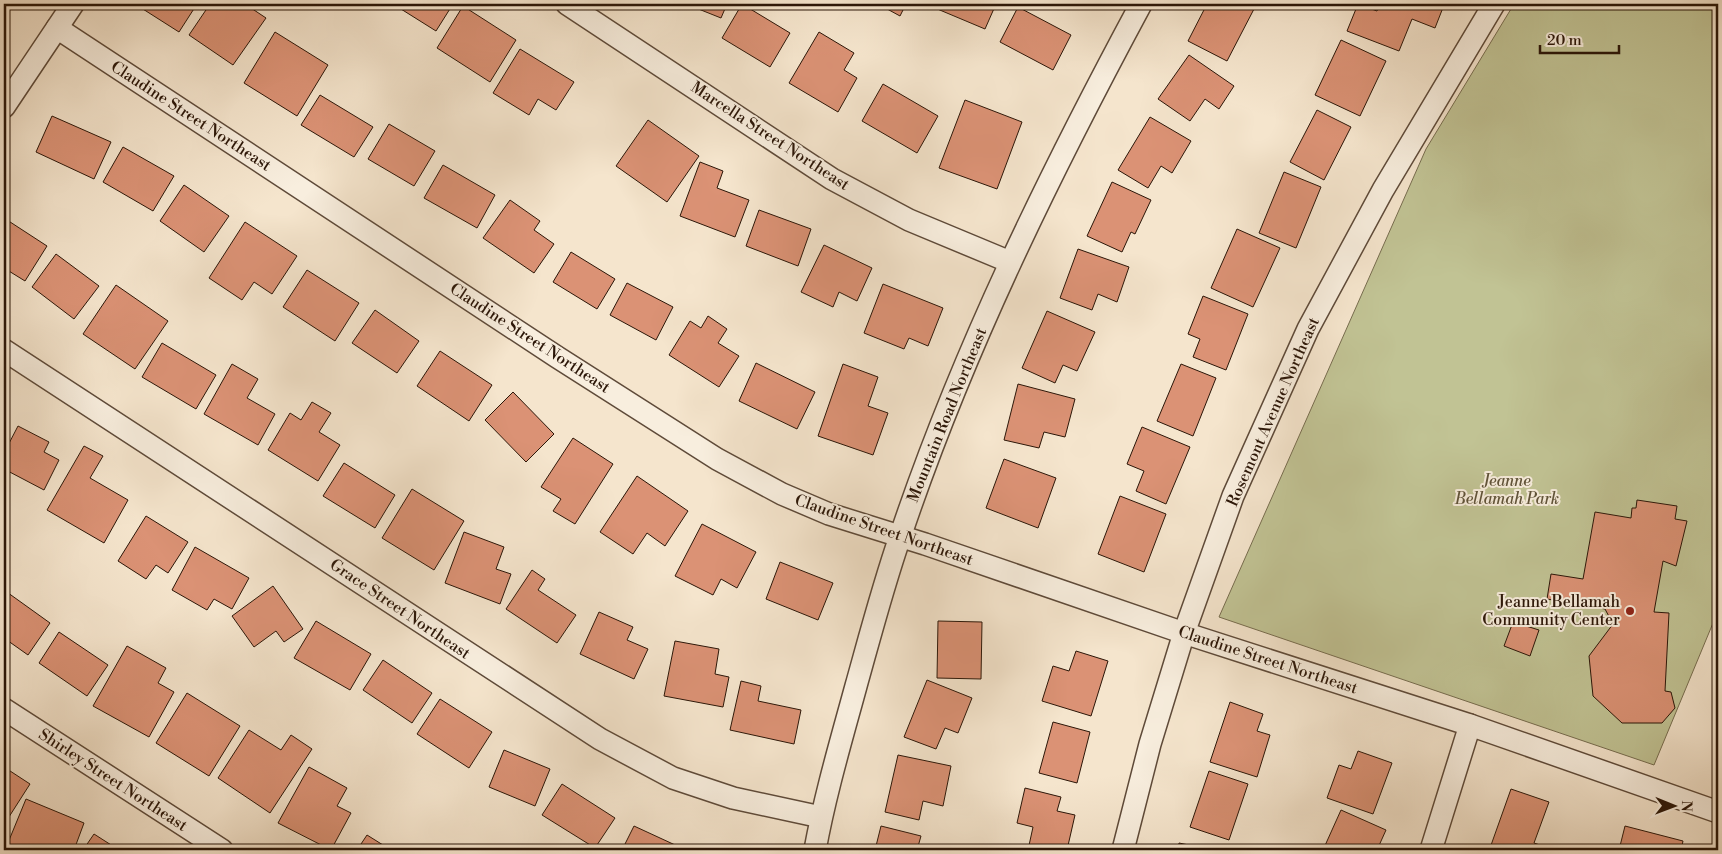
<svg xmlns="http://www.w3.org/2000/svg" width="1722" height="854" font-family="'Libre Bodoni',serif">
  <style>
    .green { fill: #c1c394; stroke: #766c4e }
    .building { fill: #db9275; stroke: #2b1608 }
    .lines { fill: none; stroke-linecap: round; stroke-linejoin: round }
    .street-casing { stroke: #5e4a39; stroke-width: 24 }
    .street { stroke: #f8eede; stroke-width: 21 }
    .poi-dot { fill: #8f2418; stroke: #f8eede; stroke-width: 2 }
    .labels { text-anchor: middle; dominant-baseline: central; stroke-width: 4; stroke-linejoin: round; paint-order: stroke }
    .street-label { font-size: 16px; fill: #2b1608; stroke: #f8eede }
    .park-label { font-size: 16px; font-style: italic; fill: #605339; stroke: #f8eede }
    .poi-label { font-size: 16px; fill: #2b1608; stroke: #f8eede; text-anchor: end }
  </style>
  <rect width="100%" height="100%" fill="#f5e5cd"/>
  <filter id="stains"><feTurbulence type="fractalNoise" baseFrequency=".004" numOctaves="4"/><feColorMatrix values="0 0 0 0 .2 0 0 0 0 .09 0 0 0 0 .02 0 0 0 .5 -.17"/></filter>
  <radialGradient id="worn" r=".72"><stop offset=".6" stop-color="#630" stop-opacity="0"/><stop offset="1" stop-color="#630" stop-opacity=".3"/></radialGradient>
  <polygon class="green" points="1514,4 1718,4 1718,611 1654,765 1219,617 1426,149"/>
  <g class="building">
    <polygon points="4,4 9,7 4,17"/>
    <polygon points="135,4 197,4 179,32"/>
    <polygon points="210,4 245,4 266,18 233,65 189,35"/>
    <polygon points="393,4 453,4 436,31"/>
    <polygon points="686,4 727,4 721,18"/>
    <polygon points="742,4 790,33 770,67 722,38"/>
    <polygon points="878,4 906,4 900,16"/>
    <polygon points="937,4 996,4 985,29 935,8"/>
    <polygon points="1207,4 1244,4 1254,9 1227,61 1188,41"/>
    <polygon points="1358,4 1377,11 1380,4 1444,5 1435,28 1412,19 1399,51 1347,31"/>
    <polygon points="463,6 516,40 490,82 437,48"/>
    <polygon points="1018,7 1071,35 1053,70 1000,42"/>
    <polygon points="275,32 328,65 297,116 244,83"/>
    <polygon points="819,32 854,53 844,70 857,78 838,112 789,83"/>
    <polygon points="1341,40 1386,61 1360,116 1315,95"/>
    <polygon points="520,49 574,82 556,110 538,99 529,115 493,93"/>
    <polygon points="1189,55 1234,86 1219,109 1205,99 1190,121 1158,99"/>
    <polygon points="883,84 938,116 917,153 862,121"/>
    <polygon points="320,95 373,127 354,157 301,125"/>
    <polygon points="965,100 1022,122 997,189 939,168"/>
    <polygon points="1317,110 1351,127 1324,180 1290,162"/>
    <polygon points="52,116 111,142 94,179 36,152"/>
    <polygon points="1150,117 1191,141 1172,173 1161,166 1148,188 1118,170"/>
    <polygon points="648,120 699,156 667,202 616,166"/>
    <polygon points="389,124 435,151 414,186 368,159"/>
    <polygon points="123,147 174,176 153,211 103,182"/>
    <polygon points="700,162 723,171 717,188 749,200 735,237 680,216"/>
    <polygon points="443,165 495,195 477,228 424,198"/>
    <polygon points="1284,172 1321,187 1296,248 1259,233"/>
    <polygon points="1112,182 1151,200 1135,234 1131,232 1122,252 1087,236"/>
    <polygon points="184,185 229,216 204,252 160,221"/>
    <polygon points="510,200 540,221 534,230 554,244 534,273 483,238"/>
    <polygon points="759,210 811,229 798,266 746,246"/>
    <polygon points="4,218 47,246 25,281 4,268"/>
    <polygon points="245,222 297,256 272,294 254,282 242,300 209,278"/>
    <polygon points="1237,229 1280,248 1253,307 1211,288"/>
    <polygon points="824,245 872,268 857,301 839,292 833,307 801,292"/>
    <polygon points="1078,249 1129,267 1117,302 1098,294 1092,310 1060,298"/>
    <polygon points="571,252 615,279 597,309 553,282"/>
    <polygon points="56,254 99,286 74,319 32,287"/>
    <polygon points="307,270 359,303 335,341 283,307"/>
    <polygon points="627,283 673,307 656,340 610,315"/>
    <polygon points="883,284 943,308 928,346 909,338 904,349 864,333"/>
    <polygon points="116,285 168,321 135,369 83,334"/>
    <polygon points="1203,296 1248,314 1226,370 1193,357 1200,339 1188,334"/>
    <polygon points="375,310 419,341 397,373 352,343"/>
    <polygon points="1047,311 1095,332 1077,371 1063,365 1055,383 1022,368"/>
    <polygon points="708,316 727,329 718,343 739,356 719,387 669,355 690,321 701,328"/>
    <polygon points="162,343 216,375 196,409 142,377"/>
    <polygon points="440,351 492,385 469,421 417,386"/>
    <polygon points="756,363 815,392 797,429 739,401"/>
    <polygon points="232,364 258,379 247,398 275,414 258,445 204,414"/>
    <polygon points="843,364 878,377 868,406 888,413 873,455 818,436"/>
    <polygon points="1181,364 1216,378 1193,436 1157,421"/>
    <polygon points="1018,384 1075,399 1065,437 1044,432 1039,448 1004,440"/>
    <polygon points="513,392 554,434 526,462 485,420"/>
    <polygon points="312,402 331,413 319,432 340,445 318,481 268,450 290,413 301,420"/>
    <polygon points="4,418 9,420 4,429"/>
    <polygon points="18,426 49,442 44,452 59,460 44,490 4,469 4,453"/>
    <polygon points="1142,427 1190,447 1166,504 1136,491 1144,471 1127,464"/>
    <polygon points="573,438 613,464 575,524 553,511 561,499 541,487"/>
    <polygon points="84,446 103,456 90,478 128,500 104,543 47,510"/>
    <polygon points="1004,459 1056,478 1038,528 986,508"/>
    <polygon points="344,463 395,495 375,528 323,496"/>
    <polygon points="637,476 688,511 665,546 647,533 633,554 600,532"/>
    <polygon points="412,489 464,521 434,570 382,538"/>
    <polygon points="1120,496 1166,514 1144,572 1098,554"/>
    <polygon points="1637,500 1677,506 1675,519 1687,521 1676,566 1663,561 1654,612 1669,613 1665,691 1671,692 1675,708 1662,723 1622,723 1593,696 1589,656 1613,624 1605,609 1547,599 1551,574 1583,579 1595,512 1631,518 1632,508 1636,508"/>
    <polygon points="146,516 188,542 168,573 156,565 146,579 118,561"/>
    <polygon points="702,524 756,552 737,588 721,579 713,595 675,576"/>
    <polygon points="464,532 504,547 496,569 511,574 500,604 445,583"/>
    <polygon points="195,547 249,578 232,609 214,599 207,610 172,590"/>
    <polygon points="780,562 833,583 818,620 766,599"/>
    <polygon points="532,570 545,579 538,590 576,615 557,643 506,609"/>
    <polygon points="273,586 303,629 284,642 276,631 254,647 232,616"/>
    <polygon points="4,590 50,623 28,655 4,638"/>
    <polygon points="599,612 633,627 627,640 648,649 634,679 580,654"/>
    <polygon points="316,621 371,654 350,690 294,658"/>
    <polygon points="938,621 982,622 981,679 937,678"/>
    <polygon points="1513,622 1539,630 1530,656 1504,646"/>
    <polygon points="59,632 108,665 87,696 39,663"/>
    <polygon points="675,641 719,649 715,674 729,677 723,707 664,696"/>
    <polygon points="127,646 166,668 158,683 174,692 149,737 93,706"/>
    <polygon points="1076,651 1108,661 1091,716 1042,701 1053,666 1069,671"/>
    <polygon points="383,660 432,693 412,723 363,690"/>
    <polygon points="927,680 972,698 958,733 945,728 936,749 904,737"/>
    <polygon points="741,681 761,686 758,701 801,710 794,744 730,730"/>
    <polygon points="187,693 240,726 209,776 156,743"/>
    <polygon points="440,699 492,732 469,768 417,734"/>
    <polygon points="1230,702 1263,714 1257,731 1270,735 1257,777 1210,762"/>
    <polygon points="1053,722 1090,732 1077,783 1039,773"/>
    <polygon points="249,730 281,750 291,735 312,749 270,813 218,778"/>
    <polygon points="504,750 550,769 535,806 489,787"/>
    <polygon points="1358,751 1392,763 1373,814 1327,798 1339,765 1351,769"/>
    <polygon points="898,755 951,766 943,806 923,801 919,820 885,812"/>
    <polygon points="4,767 30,784 7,820 4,818"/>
    <polygon points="309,767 347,788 337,806 351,813 331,850 278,823"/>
    <polygon points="1209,771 1248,784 1229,840 1190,827"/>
    <polygon points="562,784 615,818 595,848 542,815"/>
    <polygon points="1025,788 1061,797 1057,811 1075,815 1067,850 1028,850 1033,827 1017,823"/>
    <polygon points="1511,789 1549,802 1534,843 1549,848 1548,850 1490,848"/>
    <polygon points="26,799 84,823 74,850 5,850"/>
    <polygon points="1341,810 1386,830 1377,850 1323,850"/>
    <polygon points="634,826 686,850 622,850"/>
    <polygon points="881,826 921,836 917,850 875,850"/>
    <polygon points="1625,826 1683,841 1681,850 1619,850"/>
    <polygon points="94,834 119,850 83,850"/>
    <polygon points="367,835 391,850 357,850"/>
    <polygon points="1179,843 1213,850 1178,850"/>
  </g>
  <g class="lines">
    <defs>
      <g id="street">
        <polyline points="567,4 832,179 909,220 1010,262"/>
        <polyline points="57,28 557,357 717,459 782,494 829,514 925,544 1184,633 1470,725 1718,812"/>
        <polyline points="4,107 73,4"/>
        <polyline points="4,350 600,739 673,778 733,798 821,817"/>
        <polyline points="4,709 222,850"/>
        <path d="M815,850C825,795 841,741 856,686C870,636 883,586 900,537C962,352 1049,175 1141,4"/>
        <polyline points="1123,850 1150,744 1184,633 1233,496 1308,329 1383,190 1494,4"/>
        <polyline points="1431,850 1470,725"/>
      </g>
    </defs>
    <use href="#street" class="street-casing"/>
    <use href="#street" class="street"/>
  </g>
  <circle class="poi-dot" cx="1630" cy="611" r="5"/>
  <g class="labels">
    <g class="street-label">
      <text transform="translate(191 116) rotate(33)">Claudine Street Northeast</text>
      <text transform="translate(770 136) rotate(33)">Marcella Street Northeast</text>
      <text transform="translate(530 338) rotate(33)">Claudine Street Northeast</text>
      <text transform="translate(1273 412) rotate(-66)">Rosemont Avenue Northeast</text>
      <text transform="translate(947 415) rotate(-68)">Mountain Road Northeast</text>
      <text transform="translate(884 530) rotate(19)">Claudine Street Northeast</text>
      <text transform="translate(400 609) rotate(34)">Grace Street Northeast</text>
      <text transform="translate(1268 660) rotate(18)">Claudine Street Northeast</text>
      <text transform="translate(113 780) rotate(33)">Shirley Street Northeast</text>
    </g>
    <g class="park-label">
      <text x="1507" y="481">Jeanne<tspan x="1507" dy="18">Bellamah Park</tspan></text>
    </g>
    <g class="poi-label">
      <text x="1620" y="602">Jeanne Bellamah<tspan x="1620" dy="18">Community Center</tspan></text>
    </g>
  </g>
  <rect width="1722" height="854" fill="none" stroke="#f5e5cd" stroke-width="20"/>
  <rect x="5" y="5" width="1712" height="844" fill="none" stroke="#2b1608" stroke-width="2.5"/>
  <rect x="10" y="10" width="1702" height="834" fill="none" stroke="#2b1608"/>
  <g transform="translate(1674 806) rotate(91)" stroke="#f8eede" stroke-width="4" paint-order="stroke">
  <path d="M0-4L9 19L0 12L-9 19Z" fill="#2b1608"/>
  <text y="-8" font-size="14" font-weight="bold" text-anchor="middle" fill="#2b1608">N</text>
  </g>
  <path d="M1540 45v8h79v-8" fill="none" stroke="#2b1608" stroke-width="2.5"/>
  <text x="1547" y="45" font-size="15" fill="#2b1608" stroke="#f8eede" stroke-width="4" paint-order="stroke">20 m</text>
  <rect width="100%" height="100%" filter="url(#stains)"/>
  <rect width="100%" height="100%" fill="url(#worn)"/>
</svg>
